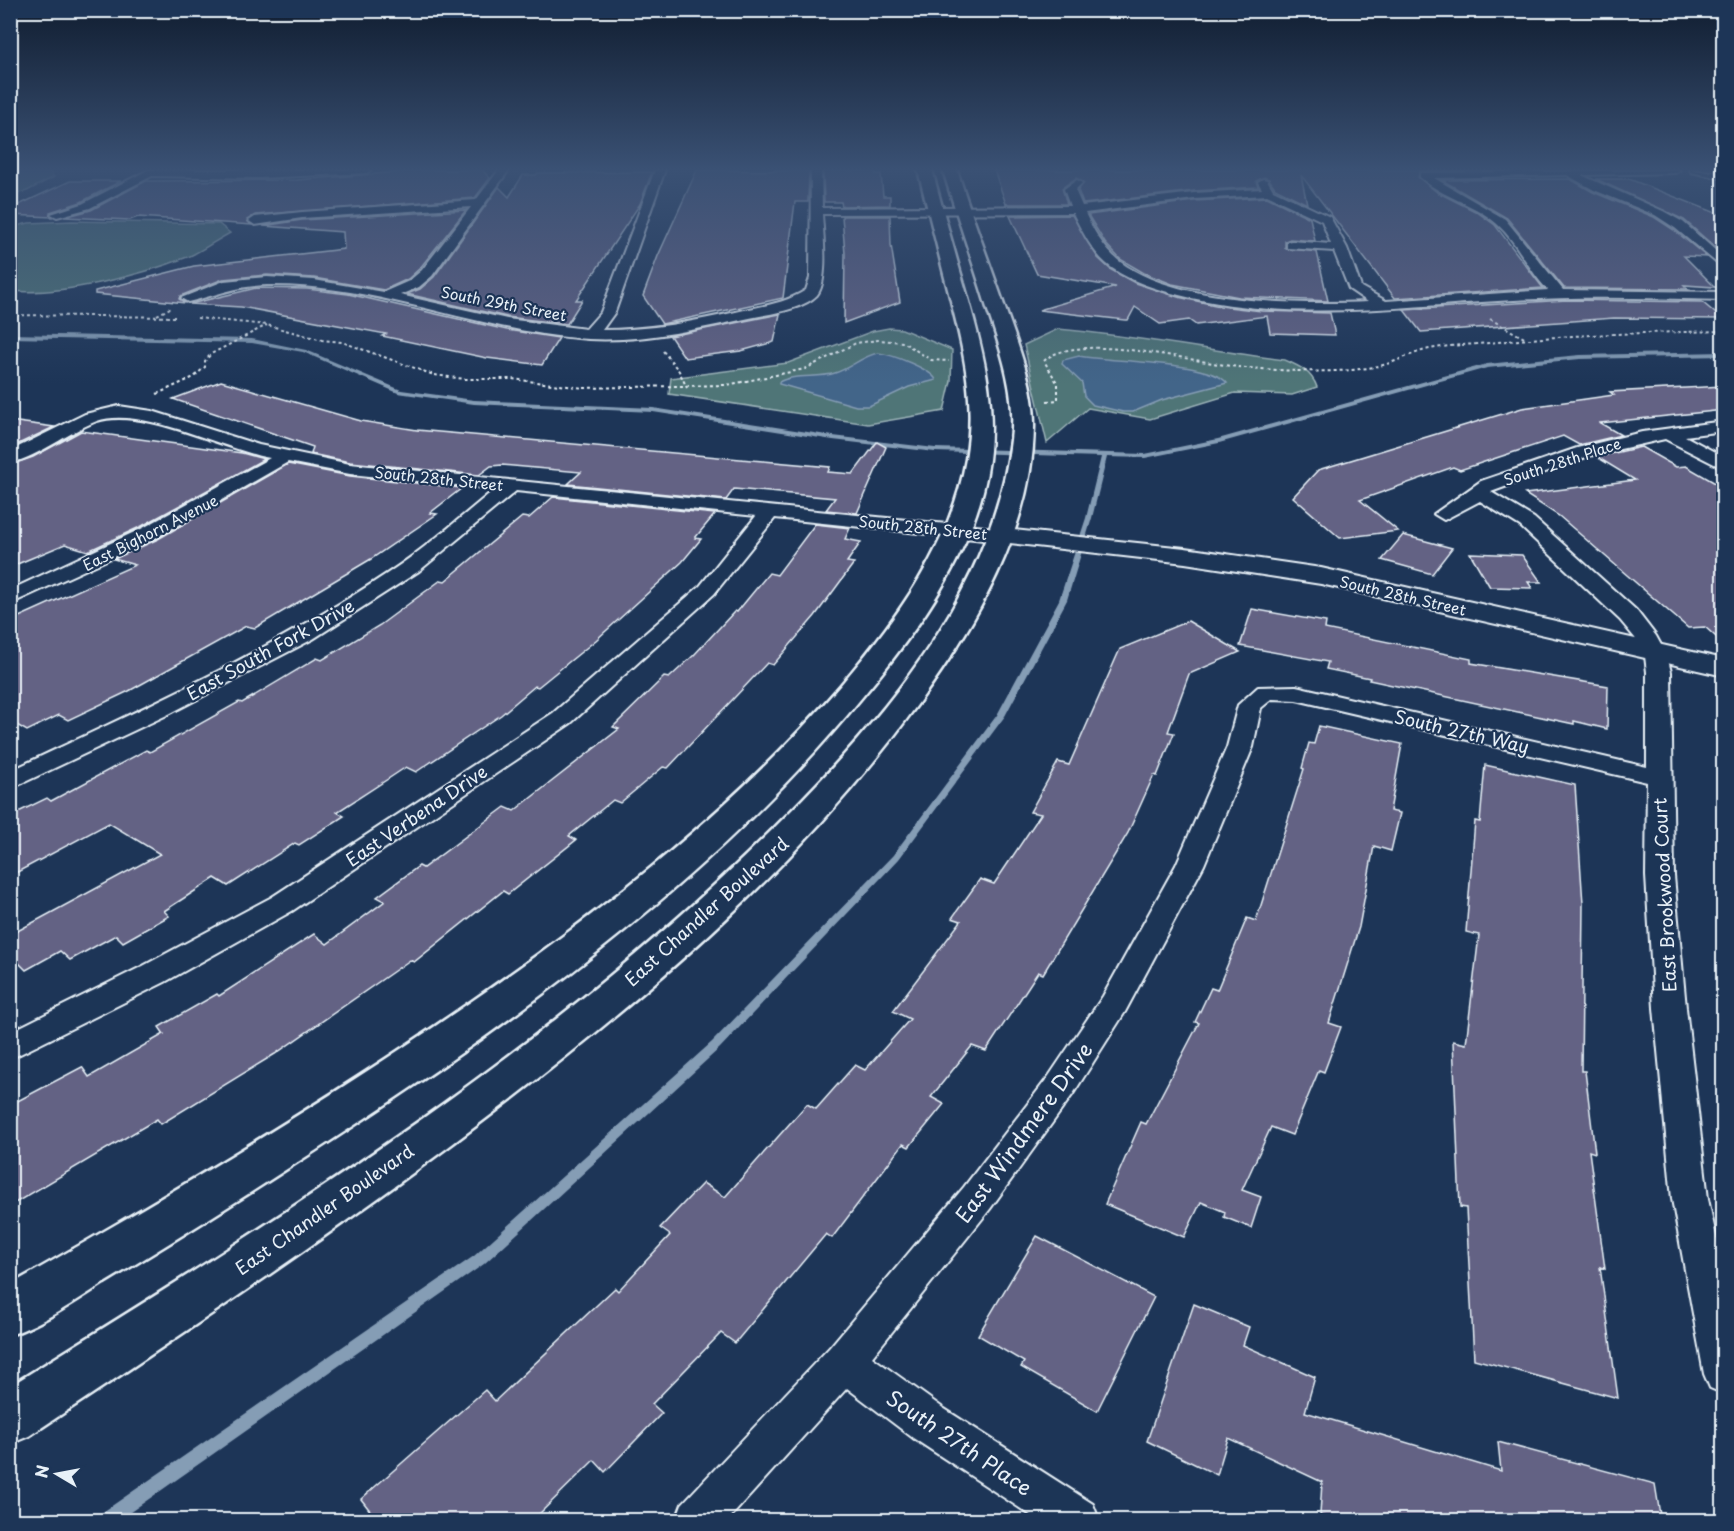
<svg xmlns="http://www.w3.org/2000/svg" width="1734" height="1531" font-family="'Playpen Sans',sans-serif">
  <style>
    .green { fill: #4f7577; stroke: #9cb3b8; stroke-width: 1.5 }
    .water { fill: #436589; stroke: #859db5; stroke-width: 1.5 }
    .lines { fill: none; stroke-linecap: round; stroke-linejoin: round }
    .stream { fill: #859db5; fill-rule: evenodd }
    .building { fill: #646284; stroke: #e8f1f8; stroke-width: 1.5 }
    .minor-casing { stroke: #e8f1f8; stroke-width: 4 }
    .tertiary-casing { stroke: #e8f1f8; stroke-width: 4 }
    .secondary-casing { stroke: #e8f1f8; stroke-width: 5 }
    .path { stroke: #e8f1f8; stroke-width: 2; stroke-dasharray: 3 3; stroke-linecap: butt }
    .minor { fill: #1d3557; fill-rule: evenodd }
    .tertiary { fill: #1d3557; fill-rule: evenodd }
    .secondary { fill: #1d3557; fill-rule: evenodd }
    .labels { text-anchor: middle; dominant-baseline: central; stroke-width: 4.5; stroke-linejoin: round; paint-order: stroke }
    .far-street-label { font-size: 15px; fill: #e8f1f8; stroke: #1d3557 }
    .street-label { font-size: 18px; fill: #e8f1f8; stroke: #1d3557 }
    .near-street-label { font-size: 21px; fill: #e8f1f8; stroke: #1d3557 }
  </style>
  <rect width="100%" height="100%" fill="#1d3557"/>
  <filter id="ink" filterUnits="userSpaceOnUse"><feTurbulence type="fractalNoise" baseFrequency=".0167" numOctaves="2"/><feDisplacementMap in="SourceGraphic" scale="12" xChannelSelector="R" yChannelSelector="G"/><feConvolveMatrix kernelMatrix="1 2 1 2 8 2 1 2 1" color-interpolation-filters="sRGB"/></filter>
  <g filter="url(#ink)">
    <g class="green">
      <polygon points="10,170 48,170 54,177 27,191 11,195"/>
      <path d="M72,221L219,224L230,233C217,240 203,250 190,256C142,275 62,296 11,291V227L29,223Z"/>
      <polygon points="889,328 902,329 952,350 951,381 944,411 868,424 669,394 671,378 788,363 873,331"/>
      <path d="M1058,329C1134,336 1209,350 1285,360C1299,366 1311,371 1317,387L1292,395L1235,393L1150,419L1088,408L1047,443L1024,345Z"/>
    </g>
    <g class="water">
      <path d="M878,353C891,354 931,369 936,380L909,387L869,406H856L779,384V382C795,373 818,379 835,373C851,368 862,356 878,353Z"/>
      <path d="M1079,356C1110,362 1210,361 1227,383L1162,400L1133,412H1123L1093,405L1084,396L1082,383L1062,364L1063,360Z"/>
    </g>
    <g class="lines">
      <polygon class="stream" points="10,334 252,339 306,350 401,390 474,400 653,408 833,436 935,448 1145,454 1218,439 1487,364 1580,355 1724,352 1724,356 1580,359 1487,368 1219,443 1145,458 1107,457 1092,518 1067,600 1005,716 899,859 720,1048 484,1264 119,1520 98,1520 100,1514 474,1256 712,1042 893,855 997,715 1059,600 1086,518 1101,457 935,452 833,440 653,412 474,404 398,393 303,352 252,343 10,338"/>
    </g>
    <g class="building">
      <polygon points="425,170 482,170 490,178 475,198 255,215 247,220 251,225 138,217 130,220 64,217 91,210 146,181 297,180"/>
      <polygon points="697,170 809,171 808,202 795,202 783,298 662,324 643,296 658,256"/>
      <polygon points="875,170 876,174 881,174 883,196 890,196 890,205 842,206 841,202 824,202 823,171"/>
      <polygon points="994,170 1490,170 1420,171 1418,177 1437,192 1477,212 1495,225 1543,288 1395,298 1301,175 1307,204 1275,188 1269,179 1264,177 1256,181 1258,187 1194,191 1083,204 1078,190 1084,183 1076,178 1062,188 1067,204 1006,204"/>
      <polygon points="652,172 640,204 576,300 582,300 567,324 507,317 407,294 420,289 434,277 499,187 509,197 523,175 536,175 538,173"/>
      <polygon points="1570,179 1593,192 1654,217 1674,230 1707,257 1684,256 1715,287 1684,285 1688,289 1564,288 1507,218 1442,180"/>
      <polygon points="1596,179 1629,179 1724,216 1724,255 1684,220"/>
      <polygon points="70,181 121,181 81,202 50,212 52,217 10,215 10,209"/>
      <polygon points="1267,197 1310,218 1315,241 1290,239 1285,241 1285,248 1317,252 1328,301 1239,297 1172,284 1144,273 1120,259 1105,243 1088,215 1194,201"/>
      <polygon points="466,210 420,268 408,279 384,290 314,278 267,275 223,279 180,296 179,299 186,303 95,294 95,291 194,266 344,249 343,232 263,226 302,220"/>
      <polygon points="1072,215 1098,258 1111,270 1135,283 1178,297 1220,306 1262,311 1330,313 1335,335 1270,333 1267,316 1196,325 1189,320 1160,324 1135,307 1128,320 1125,320 1039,310 1116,287 1037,274 1010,216"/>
      <polygon points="842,216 890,216 891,245 900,302 844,323 845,254"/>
      <polygon points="256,288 307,289 348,294 507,330 559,338 542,365 487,358 382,336 386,334 241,307 190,304"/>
      <polygon points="1567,300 1702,302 1722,319 1614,318 1421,332 1404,310"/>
      <polygon points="780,314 774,342 741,351 685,358 670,336"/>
      <polygon points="221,381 361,421 417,430 830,467 828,472 853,474 877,442 886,447 857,513 826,510 835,498 734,489 726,500 568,484 581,472 502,465 491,466 479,475 350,462 311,454 313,447 173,399"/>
      <polygon points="1724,386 1724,410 1600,423 1621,435 1579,445 1563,436 1460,470 1453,467 1360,500 1398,531 1340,538 1293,497 1318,470 1522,408 1614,395 1610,392"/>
      <polygon points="10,421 54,427 10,448"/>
      <polygon points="81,431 242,453 264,459 142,526 88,551 65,544 10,567 10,465 33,457"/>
      <polygon points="1641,447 1676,467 1686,466 1724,488 1724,644 1705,627 1688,628 1559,516 1525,494 1635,480 1597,457"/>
      <polygon points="288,464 350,476 462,488 430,513 437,514 371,559 255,628 246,626 129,691 68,720 59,715 27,731 10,721 10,621 135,565 114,559 158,539"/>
      <polygon points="553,497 715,514 695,538 701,539 682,562 596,640 538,687 535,686 501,715 416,772 406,767 391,777 337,812 344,816 299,845 295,843 228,886 215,878 164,911 169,916 123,942 116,935 70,960 60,951 26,970 10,954 10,935 160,854 109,823 10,876 10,816 47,798 51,801 146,750 150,752 239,702 242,703 317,658 322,660 380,625 441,580 445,581 522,517 529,518"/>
      <polygon points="815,524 850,528 845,539 861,542 847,562 854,563 815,616 773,665 767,663 668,768 663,767 620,803 613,800 569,836 576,840 508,894 503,891 414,962 410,960 275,1054 161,1124 157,1119 10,1206 10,1105 82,1067 89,1077 164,1034 159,1027 217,994 219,996 314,934 327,944 385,901 377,897 419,866 423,868 505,807 514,811 619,729 613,727 664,677 669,678 694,655 735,611 737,612 769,573 777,575"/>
      <polygon points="1403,535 1452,548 1432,574 1382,560"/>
      <polygon points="1470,553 1522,555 1541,582 1528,582 1532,588 1490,587"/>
      <polygon points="1252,609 1326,622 1325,629 1471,659 1471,663 1608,686 1607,729 1574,721 1574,724 1369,680 1370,678 1326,669 1328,662 1240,646"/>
      <polygon points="1188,621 1240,652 1189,674 1168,732 1174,733 1157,776 1154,775 1128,833 1043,974 1038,972 986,1051 972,1046 931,1097 944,1104 909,1147 903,1144 832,1238 826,1234 735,1343 721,1333 652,1404 662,1413 605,1472 594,1460 532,1521 378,1521 361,1499 485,1390 495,1401 615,1288 618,1291 670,1235 660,1228 703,1183 725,1197 807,1104 816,1109 855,1065 865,1070 910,1019 893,1011 961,921 952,918 980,879 994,884 1041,814 1030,812 1058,762 1069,765 1120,649"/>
      <polygon points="1319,726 1402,744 1390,811 1400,813 1391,851 1374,846 1359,927 1329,1023 1341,1027 1324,1072 1319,1070 1292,1135 1271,1127 1242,1190 1261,1197 1251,1228 1224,1217 1225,1212 1201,1202 1184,1237 1105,1204 1141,1122 1146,1124 1199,1023 1195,1022 1211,988 1217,990 1247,918 1256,921 1304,769 1302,768 1309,743 1314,744"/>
      <polygon points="1485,765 1575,785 1583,904 1581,1071 1585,1071 1595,1153 1589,1151 1605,1269 1600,1267 1618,1398 1474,1359 1466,1208 1460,1207 1453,1041 1466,1044 1479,935 1466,932 1475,821 1480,822"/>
      <polygon points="1037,1236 1154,1297 1097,1411 1021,1367 1024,1362 978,1335"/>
      <polygon points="1194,1304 1249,1327 1243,1345 1315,1377 1305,1412 1501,1471 1498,1442 1655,1484 1661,1521 1338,1521 1320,1515 1322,1482 1228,1438 1217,1475 1147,1441"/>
    </g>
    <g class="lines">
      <defs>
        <g id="minor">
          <polygon points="148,170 371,170 366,173 258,178 152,176 90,208 57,217 51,214 82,204"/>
          <path d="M499,170H509L432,276L419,287L400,295L507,319L586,329L601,312L655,170H665L615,312L602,330C650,330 694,322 740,311C763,306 786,303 806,290L810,278L811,170H821L822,208L1070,206L1064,189L1077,180L1082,183L1075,190L1082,206L1194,193L1262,189L1258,182L1263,179L1267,180L1273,190L1330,217L1347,248L1361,287L1386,301L1548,290C1528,270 1518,242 1496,223C1474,203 1443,198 1420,177V173L1680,170L1675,173L1581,175L1663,211L1683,222L1724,258V269L1675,228L1655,215L1594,190L1567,175L1434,178L1505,219L1563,290L1724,292V300C1654,298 1584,296 1514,300C1402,306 1290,323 1179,295C1156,289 1132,282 1112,268C1094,255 1083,233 1073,213L822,214C823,232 829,281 817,295C801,311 766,314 745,319C693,330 641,342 588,339C480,332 376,283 267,285C236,286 217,295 188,302L181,298L224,281L267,277L314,280L384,292L409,281L422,270L471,207L302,218L255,225L249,221L255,217L302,212L476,200ZM1267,195L1322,221L1331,244L1291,241L1287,242V248L1334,251L1349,289L1368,302C1299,305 1174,304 1119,261C1103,248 1093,230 1085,213L1194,199Z"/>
          <polygon points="1690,170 1724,173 1724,179 1691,172"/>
          <path d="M119,406L152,411L259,445L350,464L957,525L967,531L957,537L775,518L714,594L571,723L292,911L165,982L10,1059V1032L143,966L272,897L553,713L700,586L756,516L516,491L419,571L313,639L167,715L10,789V771C139,710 269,652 388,573C426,548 460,518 495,489L350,474L288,462L157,537L10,604V590L143,528L270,458C222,449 142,406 97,421C68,432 41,456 10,463V451L85,414Z"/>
          <polygon points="1724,421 1724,431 1685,436 1724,457 1724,469 1665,439 1589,456 1491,492 1534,518 1636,610 1656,636 1667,656 1671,672 1674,876 1686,1008 1708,1199 1724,1273 1724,1394 1710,1388 1704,1374 1672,1199 1654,1008 1646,876 1647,782 1296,700 1272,699 1261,708 1253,747 1204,865 1125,1012 1073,1094 990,1209 872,1357 943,1408 1093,1504 1099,1520 1038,1520 913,1438 847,1388 728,1520 676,1520 682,1504 830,1347 964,1187 1049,1076 1103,996 1176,865 1227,747 1238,705 1258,687 1296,686 1647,767 1647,672 1645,656 1635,638 1620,620 1520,526 1480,501 1444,520 1434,514 1481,481 1577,448 1642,432"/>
        </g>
        <polygon id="tertiary" points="957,524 1185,548 1321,568 1724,659 1724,676 1321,584 1185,563 948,536 945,531 948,526"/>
        <g id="secondary">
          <path d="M918,170H932C942,207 952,244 963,281C984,352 1002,418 983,491C963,568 913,636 863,696C693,904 462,1058 237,1201C193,1229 149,1256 104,1283C74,1302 44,1323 10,1335V1285C168,1196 323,1104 472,1001C605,909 734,809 840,686C896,620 951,546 966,459C977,396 961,339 945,278C936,242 927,206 918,170Z"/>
          <path d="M943,170H957C972,218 991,266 1007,314C1020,351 1035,389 1034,428C1032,530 975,626 917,705C805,860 656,988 505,1104C364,1212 216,1312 68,1410L29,1436L10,1444V1386C283,1217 563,1043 789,813C890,711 993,588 1011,440C1017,395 1001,350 987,308C973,262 957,216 943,170Z"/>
        </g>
      </defs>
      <use href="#minor" class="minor-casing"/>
      <use href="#tertiary" class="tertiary-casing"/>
      <use href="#secondary" class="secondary-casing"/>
      <g class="path">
        <polyline points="10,315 178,317"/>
        <polyline points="157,315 172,307"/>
        <polyline points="197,318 267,325 322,340 342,342 434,375 465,379 512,379 584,388 727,385 805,369 856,343 878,340 903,342 931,360 949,361"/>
        <polyline points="1490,319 1526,339"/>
        <polyline points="663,351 679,371 687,388"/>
        <polyline points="157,394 194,377 205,367 205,361 211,354 267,325"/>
        <path d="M1047,401L1058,400V384L1044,361C1076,329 1204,365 1248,368C1291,371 1340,375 1383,365C1399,361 1414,352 1430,349C1449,345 1469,345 1489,343C1567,334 1645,333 1724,331"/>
      </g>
      <use href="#minor" class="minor"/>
      <use href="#tertiary" class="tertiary"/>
      <use href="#secondary" class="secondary"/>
    </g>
  </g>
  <linearGradient id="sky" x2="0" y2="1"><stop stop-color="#101d30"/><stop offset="0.44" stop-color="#3a5174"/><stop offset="1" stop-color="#3a5174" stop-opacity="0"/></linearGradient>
  <rect width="1734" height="384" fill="url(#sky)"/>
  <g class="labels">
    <g class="far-street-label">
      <text transform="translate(504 303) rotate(11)">South 29th Street</text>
      <text transform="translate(1562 461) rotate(-18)">South 28th Place</text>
      <text transform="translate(439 478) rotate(6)">South 28th Street</text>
      <text transform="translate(923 527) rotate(6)">South 28th Street</text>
      <text transform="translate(150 532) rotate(-27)">East Bighorn Avenue</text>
      <text transform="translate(1403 595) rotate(13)">South 28th Street</text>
    </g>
    <g class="street-label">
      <text transform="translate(270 649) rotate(-29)">East South Fork Drive</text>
      <text transform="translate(1462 731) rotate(13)">South 27th Way</text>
      <text transform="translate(416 815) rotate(-34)">East Verbena Drive</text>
      <text transform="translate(1664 895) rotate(-93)">East Brookwood Court</text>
      <text transform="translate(706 911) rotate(-42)">East Chandler Boulevard</text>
      <text transform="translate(324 1209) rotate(-35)">East Chandler Boulevard</text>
    </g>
    <g class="near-street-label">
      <text transform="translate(1023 1132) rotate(-54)">East Windmere Drive</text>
      <text transform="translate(960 1442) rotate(34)">South 27th Place</text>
    </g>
  </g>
  <rect width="1734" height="1531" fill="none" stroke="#1d3557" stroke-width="36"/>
  <rect x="18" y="18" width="1698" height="1495" fill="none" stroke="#e8f1f8" stroke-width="2" filter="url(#ink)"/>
  <g transform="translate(57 1474) rotate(280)" stroke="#1d3557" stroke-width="4.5" paint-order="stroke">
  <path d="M0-4.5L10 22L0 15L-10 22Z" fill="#e8f1f8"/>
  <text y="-9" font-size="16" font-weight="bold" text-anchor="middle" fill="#e8f1f8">N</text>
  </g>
</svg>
